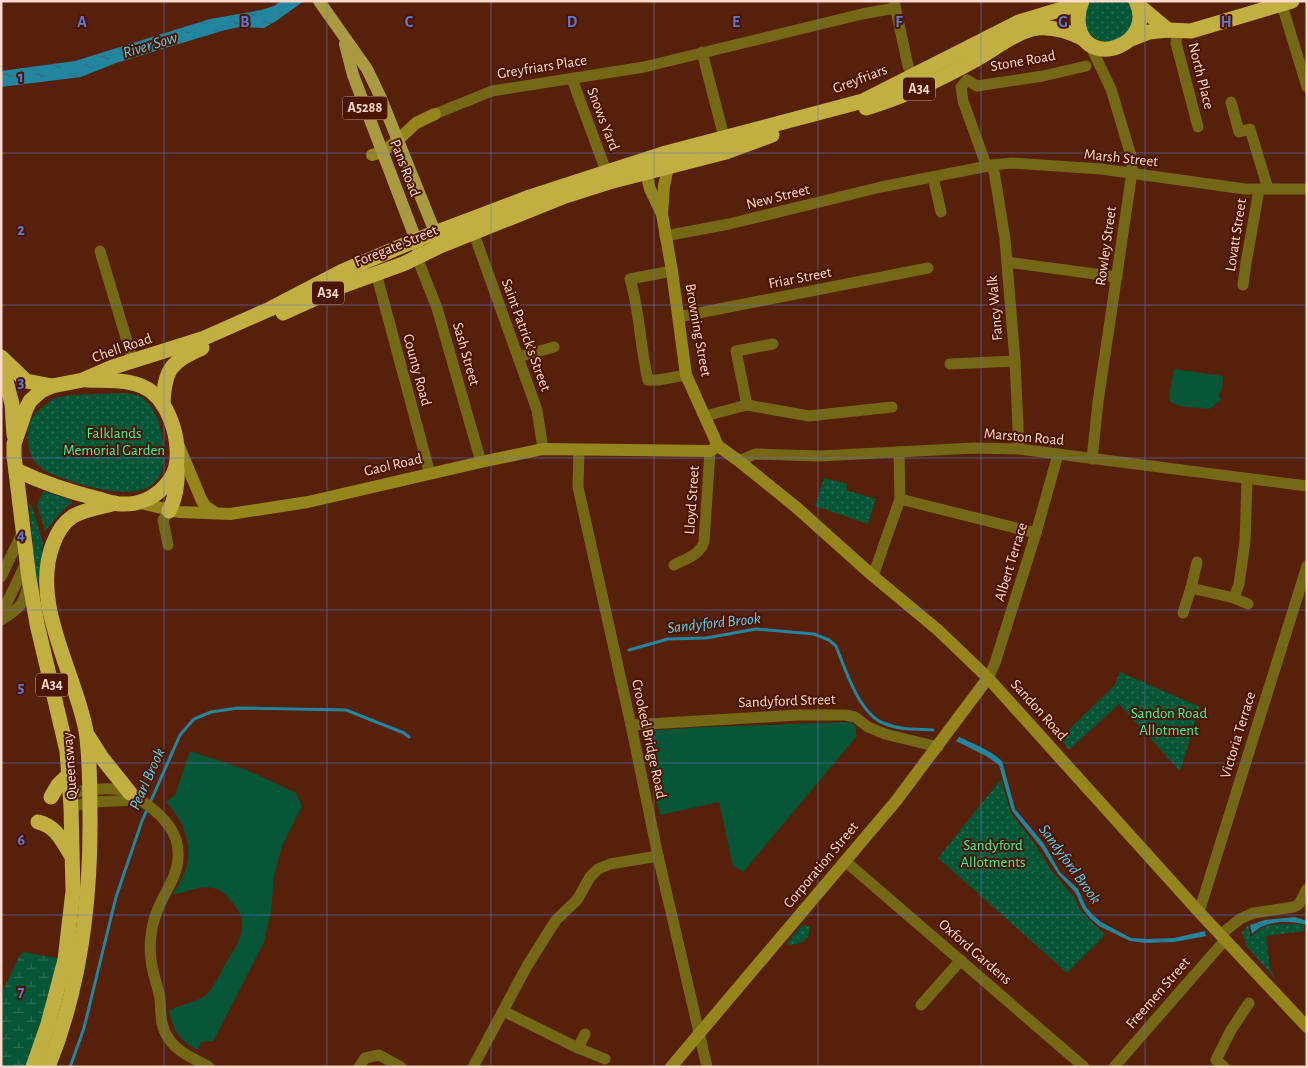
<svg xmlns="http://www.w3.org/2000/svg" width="1308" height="1068" font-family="'Alegreya Sans',sans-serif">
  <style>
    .grass { fill: url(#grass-dots) }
    .wetland { fill: url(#wetland-marsh) }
    .park { fill: #065536 }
    .water { fill: url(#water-ripples) }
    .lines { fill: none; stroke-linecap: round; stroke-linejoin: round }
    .stream { stroke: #24859f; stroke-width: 3 }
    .street { stroke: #746817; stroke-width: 11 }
    .secondary { stroke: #94851d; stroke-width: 12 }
    .primary { stroke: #aa9b43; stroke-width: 12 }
    .highway { stroke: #c1b041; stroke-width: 15 }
    .grid { fill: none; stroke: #6078d5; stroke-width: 1; stroke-opacity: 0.55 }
    .labels { text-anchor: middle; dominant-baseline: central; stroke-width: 4; stroke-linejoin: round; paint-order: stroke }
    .shield { fill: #4a1501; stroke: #c89f90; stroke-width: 1 }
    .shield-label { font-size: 14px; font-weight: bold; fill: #fedace }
    .street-label { font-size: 15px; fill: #fedace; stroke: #4a1501 }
    .park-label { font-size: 15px; fill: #32f9aa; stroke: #4a1501 }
    .water-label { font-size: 16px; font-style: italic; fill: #5fd0f1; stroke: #4a1501 }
    .grid-label { font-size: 16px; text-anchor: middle; font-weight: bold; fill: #6078d5; stroke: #4a1501; stroke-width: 4; stroke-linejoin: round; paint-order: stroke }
  </style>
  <defs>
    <pattern id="grass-dots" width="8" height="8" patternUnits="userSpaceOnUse" patternTransform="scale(1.25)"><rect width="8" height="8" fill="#065536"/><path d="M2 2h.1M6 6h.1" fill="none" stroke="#2b6d52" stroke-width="1.8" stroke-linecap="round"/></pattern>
    <pattern id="wetland-marsh" width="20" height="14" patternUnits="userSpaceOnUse" patternTransform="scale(1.25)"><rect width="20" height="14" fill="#065536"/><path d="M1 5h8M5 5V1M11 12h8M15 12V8" fill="none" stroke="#2b6d52"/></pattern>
    <pattern id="water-ripples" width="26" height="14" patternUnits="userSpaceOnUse" patternTransform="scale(1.25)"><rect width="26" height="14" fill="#24859f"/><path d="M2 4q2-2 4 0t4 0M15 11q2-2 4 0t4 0" fill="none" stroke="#326d7d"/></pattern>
  </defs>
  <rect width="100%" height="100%" fill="#56200a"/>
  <g class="grass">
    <path d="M1089,1H1129C1137,16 1133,20 1127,35C1121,37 1114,42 1108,42C1085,42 1080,18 1089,1Z"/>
    <path d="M115,393C122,393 135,393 141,397C154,405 160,422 162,437C164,451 166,469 156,481C134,505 74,483 49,473C37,467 29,457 28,443C26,426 31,416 44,406C47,404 50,401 53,399C69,393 96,395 115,393Z"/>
    <polygon points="824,478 847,484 846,490 876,499 868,524 815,506"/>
    <polygon points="44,491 70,500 72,503 63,510 45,531 37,504"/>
    <polygon points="29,504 32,505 43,544 39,573 38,595"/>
    <polygon points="1120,672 1200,707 1180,771 1119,704 1069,750 1060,738 1114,686"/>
    <polygon points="1001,779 1011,813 1036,846 1051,870 1074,897 1081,911 1105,935 1067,973 938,858"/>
    <path d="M803,924L809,927C811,941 800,944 789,945L787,943Z"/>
    <path d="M1294,924L1304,925V931L1266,936L1270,969L1276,980L1246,945L1242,932L1248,925L1251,937C1266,921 1274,925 1294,924Z"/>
  </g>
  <polygon class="wetland" points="23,952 57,958 58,954 87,962 74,1010 55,1067 1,1067 1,994 19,957"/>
  <g class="park">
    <path d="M1174,369L1223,376C1222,383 1224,390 1218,394L1221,400L1209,409C1201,408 1174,408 1170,401C1168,395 1173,375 1174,369Z"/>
    <polygon points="851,722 856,727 856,737 743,872 733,866 719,802 660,815 642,734 645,731 701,727"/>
    <path d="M190,751L247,770L296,793L302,806L282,846L274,876L271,911L264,942L213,1042L210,1041L201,1042L198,1050C180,1042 172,1029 169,1010C177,1007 199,1000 205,996C213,989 217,979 222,970C235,946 255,927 231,901C226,895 221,890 213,888C198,885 186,893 172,895C175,890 179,884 182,878C196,852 185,822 166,802L175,795Z"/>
  </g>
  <g class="water">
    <polygon points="281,1 304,1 276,21 264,28 240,27 225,30 116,63 81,77 1,87 1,71 75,61 210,19 261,10 274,6"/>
    <path d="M959,737C974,744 990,750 1002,761L1015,809L1044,844L1060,872L1078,889L1086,907L1093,915L1101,922L1131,938L1147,939L1174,938L1205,931L1206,936L1174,942L1147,943L1130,941L1099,926L1090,918L1083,909L1075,892L1058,874L1041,847L1012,811L999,765L986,756L956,741Z"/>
    <path d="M1295,917L1307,921V925C1289,920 1265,920 1252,934L1250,925L1265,920Z"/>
  </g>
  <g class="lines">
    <g class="stream">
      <path d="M629,650L668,639L706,638L756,629L814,634L829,640L836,646C845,669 859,713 883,723C899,730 916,729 933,730"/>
      <polyline points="70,1067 84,1028 116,897 142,821 180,735 194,719 211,712 238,708 346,710 404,733 409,737"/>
    </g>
    <g class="street">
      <polyline points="894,1 908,66 914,76"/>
      <polyline points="1282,5 1307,87"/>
      <polyline points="1177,31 1176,43 1198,127"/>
      <polyline points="1090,45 1111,89 1132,159 1132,172 1098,402 1092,459"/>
      <polyline points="702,52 724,137"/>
      <polyline points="572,79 606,171"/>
      <polyline points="967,80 977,86 1043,76 1086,66"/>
      <polyline points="967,80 961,87 963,101 986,165"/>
      <polyline points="1231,102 1239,132 1250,129 1268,189"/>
      <polyline points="435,114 492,91 644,67 862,14 895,8"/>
      <polyline points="993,165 1005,239 1015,361 1019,449"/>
      <polyline points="933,177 941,212"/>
      <polyline points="474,234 537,410 543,449"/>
      <polyline points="665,236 729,224 881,187 993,165 1011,163 1101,169 1245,189 1307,189"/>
      <polyline points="100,251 133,361"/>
      <polyline points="419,256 420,265 437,308 481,462"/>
      <polyline points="1007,262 1117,277"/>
      <path d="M672,271L630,279C640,312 640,347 648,380H658L686,375"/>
      <polyline points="376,273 430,474"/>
      <polyline points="1243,285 1246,263 1259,190"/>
      <polyline points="678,317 928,268"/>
      <polyline points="773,344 736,351 747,405 809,416 892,407"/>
      <polyline points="518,357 554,347"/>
      <polyline points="950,364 1015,361"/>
      <polyline points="705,416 747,405"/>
      <polyline points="579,450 578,487 631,725 658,856 707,1067"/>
      <polyline points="739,461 755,454 820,456 974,448 1019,449 1307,486"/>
      <polyline points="900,499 1036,533"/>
      <polyline points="168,545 163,520 169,511"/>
      <path d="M674,565C685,559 700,555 704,542L710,451"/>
      <polyline points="873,576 900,499 899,452"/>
      <polyline points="1,577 23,531"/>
      <polyline points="1191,588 1197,562"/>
      <polyline points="1234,598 1248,604"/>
      <polyline points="1183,613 1191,588 1234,598 1239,584 1245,542 1247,479"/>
      <polyline points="1,615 27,561"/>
      <path d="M1,620C19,609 25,604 28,583"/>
      <polyline points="988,678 995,663 1036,533 1058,454"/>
      <polyline points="631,725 798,715 845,715 855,717 868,727 885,734 938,747"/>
      <path d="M69,793C87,790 104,787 122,790C131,792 138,798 145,803C164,817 180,833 178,858C177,879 162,895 156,914C151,927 149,945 151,959C152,973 158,986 160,999C161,1014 160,1027 169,1039C178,1053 195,1059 209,1067"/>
      <polyline points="71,807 90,802 140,800"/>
      <polyline points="845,861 1084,1067"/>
      <polyline points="1199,912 1307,566"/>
      <polyline points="1220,935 1240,919 1253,913 1294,907 1299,904 1307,889"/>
      <polyline points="921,1005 961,960"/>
      <polyline points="503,1011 578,1048 605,1059"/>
      <polyline points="578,1048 585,1034"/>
      <polyline points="359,1067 365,1058 379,1055 401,1067"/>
      <polyline points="473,1067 527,966 556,920 577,900 590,877 598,869 610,864 658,856"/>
      <polyline points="1114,1067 1225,940"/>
      <polyline points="1224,1067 1216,1060 1231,1030 1249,1003"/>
    </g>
    <g class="secondary">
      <polyline points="372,155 382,152 397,141 416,123 435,114"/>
      <polyline points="644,165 650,189 661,212"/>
      <polyline points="668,167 664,186 662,214 672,271 686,375 718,446"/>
      <polyline points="178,444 201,499 205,506 214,512"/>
      <polyline points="718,446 739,461 797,508 873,576 938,630 988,678 1199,912 1307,1027"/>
      <polyline points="136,502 179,512 230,514 308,502 481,462 543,449 710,451 718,446"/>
      <polyline points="671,1067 896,801 988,678"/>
    </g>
    <g class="primary">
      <polyline points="319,1 367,69 380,96 439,242"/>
      <polyline points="345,44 353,75 416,240 418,249"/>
    </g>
    <g class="highway">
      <path d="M1082,1C1078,10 1077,18 1079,28C1089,70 1157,43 1136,1"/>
      <polyline points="1138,5 1168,30"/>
      <polyline points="1131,39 1149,32 1168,30 1191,31 1292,1"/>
      <path d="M866,108C904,97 941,79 975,60C994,50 1012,34 1032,29C1050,25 1068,31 1084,39"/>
      <polyline points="283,313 345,285 403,264 440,246 565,196 609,182 726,152 772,135"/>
      <polyline points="1,357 26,381 52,386"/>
      <polyline points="1,362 12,404 14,435"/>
      <path d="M163,405C164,370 171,361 202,348"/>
      <path d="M16,470C43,483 70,492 99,499C106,501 114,504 121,504C138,505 154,498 165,486C176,474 178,463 177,448C176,430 167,404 153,393C136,378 108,381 87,380"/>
      <path d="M169,511C176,497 178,484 177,469"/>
      <polyline points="88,736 102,758 130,793"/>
      <polyline points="51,797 58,785 68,775"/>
      <path d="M38,822C56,826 62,841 71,855"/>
      <polyline points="33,1067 48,1024 65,960 73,891 71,807 67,751 37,624 29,578 14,456 14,444 26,409 30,401 41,391 52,386 83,380 113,367 202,339 270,309 343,271 416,240 527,198 666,153 863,101 1019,22 1072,6 1079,1"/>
      <path d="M48,1067C81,986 91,901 90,814C90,787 90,758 86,731C75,672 30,603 53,544C66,509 85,512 115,503"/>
    </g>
  </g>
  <path class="grid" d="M164,1V1067M327,1V1067M491,1V1067M654,1V1067M818,1V1067M981,1V1067M1145,1V1067M1,153H1307M1,305H1307M1,458H1307M1,610H1307M1,763H1307M1,915H1307"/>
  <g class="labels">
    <g class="shield">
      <rect x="903" y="77.5" width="32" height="23" rx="4"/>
      <rect x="342.5" y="96.5" width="45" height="23" rx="4"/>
      <rect x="312" y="281.5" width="32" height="23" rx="4"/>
      <rect x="36" y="673.5" width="32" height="23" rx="4"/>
    </g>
    <g class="shield-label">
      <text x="919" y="89">A34</text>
      <text x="365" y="108">A5288</text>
      <text x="328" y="293">A34</text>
      <text x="52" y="685">A34</text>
    </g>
    <g class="street-label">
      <text transform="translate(1023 61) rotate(-10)">Stone Road</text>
      <text transform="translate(542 67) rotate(-9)">Greyfriars Place</text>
      <text transform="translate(1201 76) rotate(76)">North Place</text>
      <text transform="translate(860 79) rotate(-21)">Greyfriars</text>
      <text transform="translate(603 119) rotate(69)">Snows Yard</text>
      <text transform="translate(1121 158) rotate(6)">Marsh Street</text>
      <text transform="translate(405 168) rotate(69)">Pans Road</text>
      <text transform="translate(778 197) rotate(-14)">New Street</text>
      <text transform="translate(1236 235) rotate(-81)">Lovatt Street</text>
      <text transform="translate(396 246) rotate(-22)">Foregate Street</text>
      <text transform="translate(1106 246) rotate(-82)">Rowley Street</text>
      <text transform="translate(800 278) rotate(-11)">Friar Street</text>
      <text transform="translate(995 308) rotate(-95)">Fancy Walk</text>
      <text transform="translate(698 330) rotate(80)">Browning Street</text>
      <text transform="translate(526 335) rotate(70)">Saint Patrick's Street</text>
      <text transform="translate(122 348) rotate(-19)">Chell Road</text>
      <text transform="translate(466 354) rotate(74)">Sash Street</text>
      <text transform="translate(417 370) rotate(75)">County Road</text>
      <text transform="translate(1024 437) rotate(5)">Marston Road</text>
      <text transform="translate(393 465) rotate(-13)">Gaol Road</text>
      <text transform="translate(692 500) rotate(-86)">Lloyd Street</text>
      <text transform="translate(1011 562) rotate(-73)">Albert Terrace</text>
      <text transform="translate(787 701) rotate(-2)">Sandyford Street</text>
      <text transform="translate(1039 710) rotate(48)">Sandon Road</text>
      <text transform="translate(1238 735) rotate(-73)">Victoria Terrace</text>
      <text transform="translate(649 739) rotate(78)">Crooked Bridge Road</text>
      <text transform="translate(70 766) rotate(-94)">Queensway</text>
      <text transform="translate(821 865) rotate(-50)">Corporation Street</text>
      <text transform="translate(975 952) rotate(41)">Oxford Gardens</text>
      <text transform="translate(1158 993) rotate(-49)">Freemen Street</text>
    </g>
    <g class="park-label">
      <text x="114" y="433">Falklands<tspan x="114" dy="17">Memorial Garden</tspan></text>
      <text x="1169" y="713">Sandon Road<tspan x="1169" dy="17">Allotment</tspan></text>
      <text x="993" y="845">Sandyford<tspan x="993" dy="17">Allotments</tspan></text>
    </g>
    <g class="water-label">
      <text transform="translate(150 45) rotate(-17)">River Sow</text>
      <text transform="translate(714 623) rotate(-6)">Sandyford Brook</text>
      <text transform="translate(147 779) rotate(-66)">Pearl Brook</text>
      <text transform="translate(1070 864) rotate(54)">Sandyford Brook</text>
    </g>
  </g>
  <g class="grid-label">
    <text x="82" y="27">A</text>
    <text x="245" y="27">B</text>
    <text x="409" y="27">C</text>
    <text x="572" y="27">D</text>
    <text x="736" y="27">E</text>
    <text x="899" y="27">F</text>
    <text x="1063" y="27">G</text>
    <text x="1226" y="27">H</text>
    <text x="21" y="82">1</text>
    <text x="21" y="235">2</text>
    <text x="21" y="387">3</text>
    <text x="21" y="540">4</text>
    <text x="21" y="692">5</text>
    <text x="21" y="845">6</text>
    <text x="21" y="997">7</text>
  </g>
  <rect width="1308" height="1068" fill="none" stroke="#fedace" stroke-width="5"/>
</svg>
